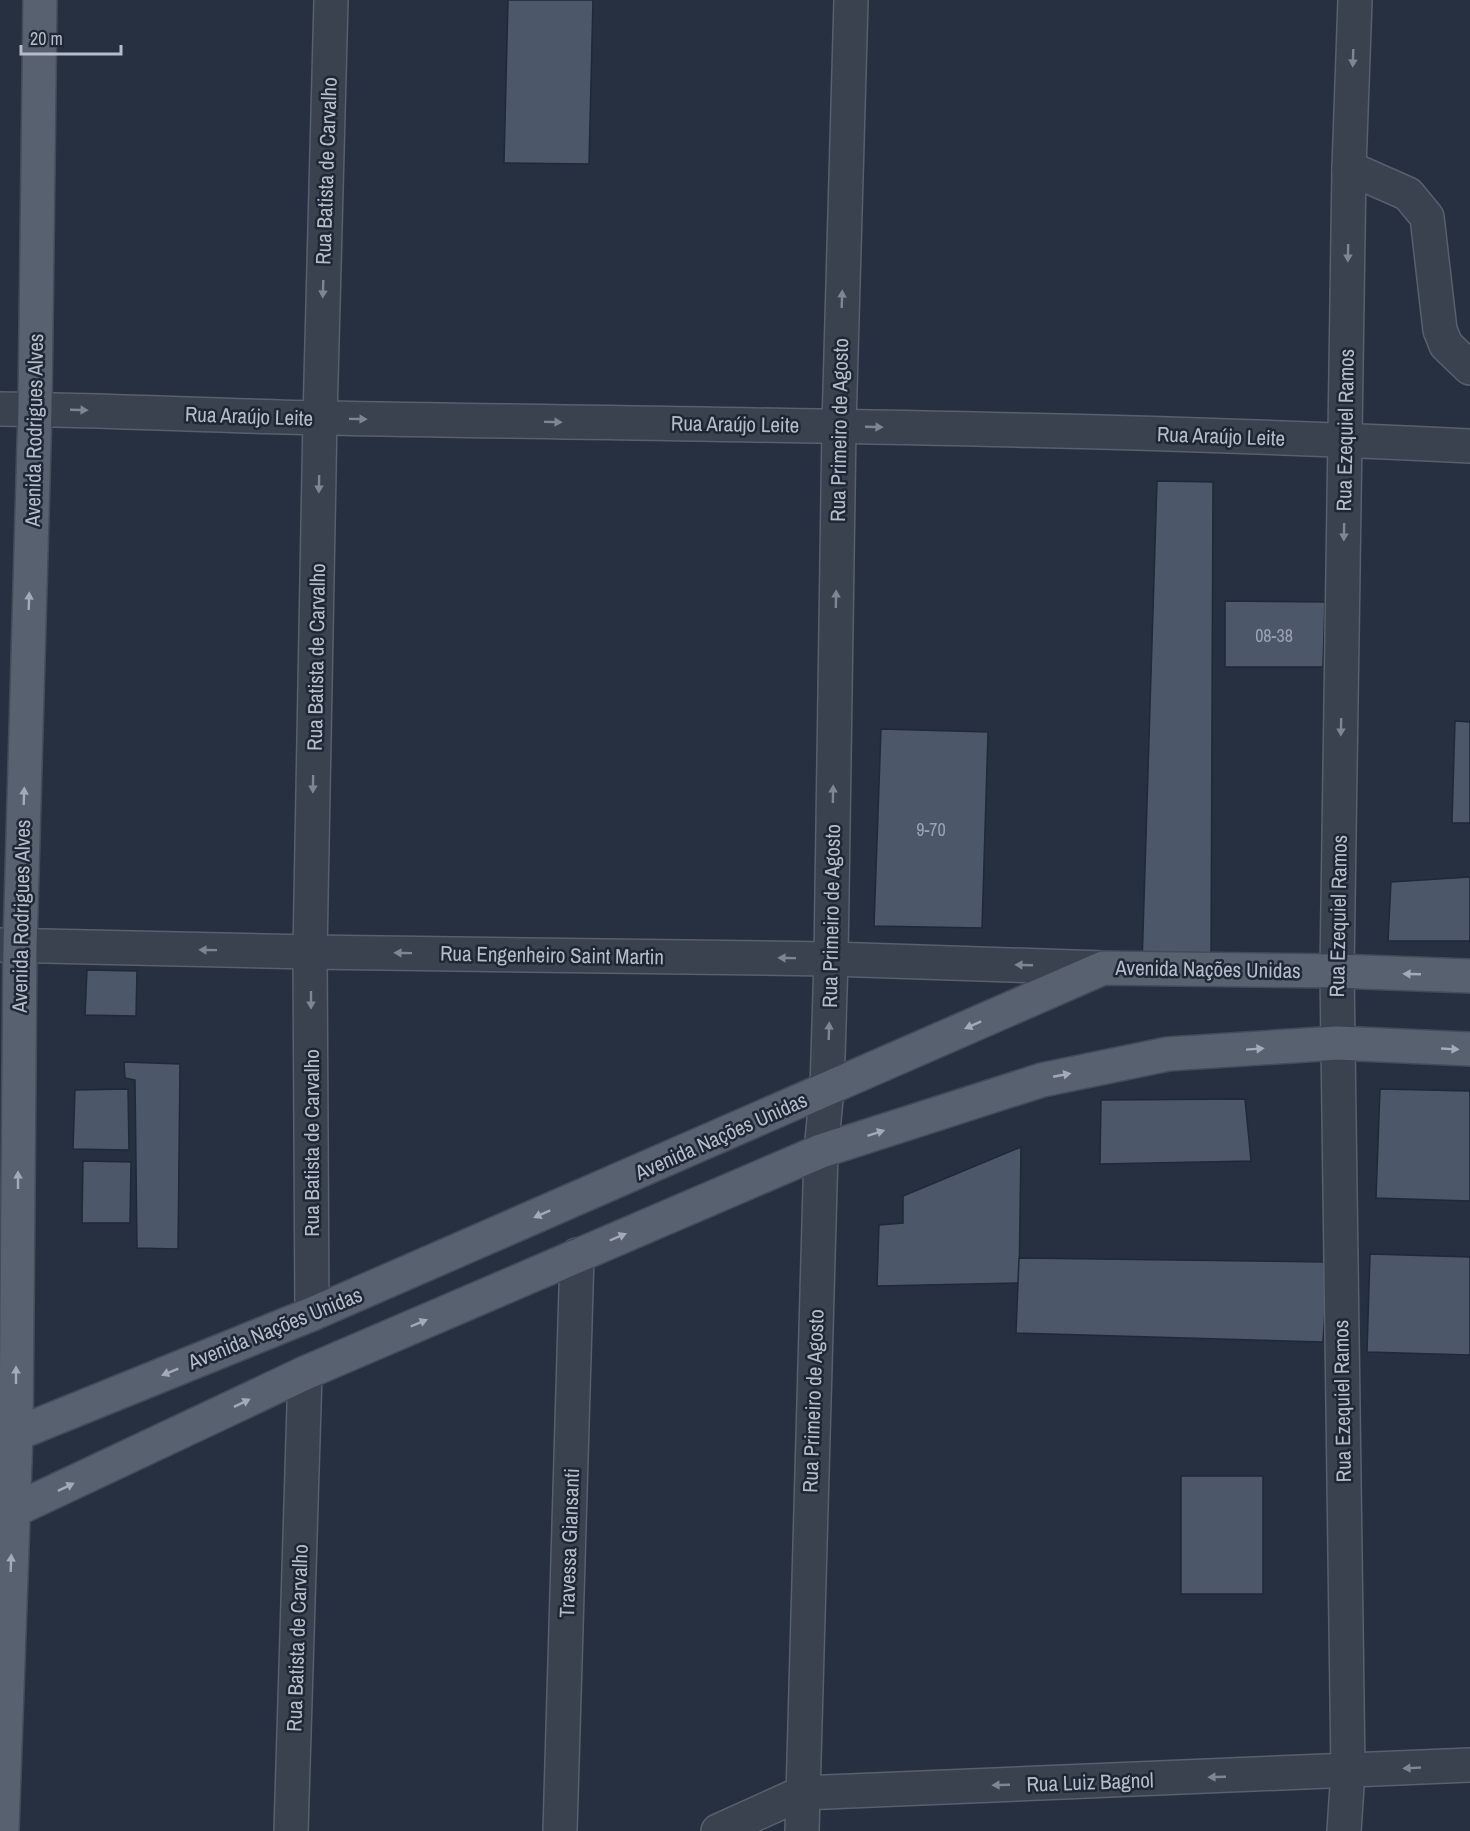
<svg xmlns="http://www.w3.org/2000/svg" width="1470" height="1831" font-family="'Archivo Narrow',sans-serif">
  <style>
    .building { fill: #4c5769; stroke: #202937; stroke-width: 1.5 }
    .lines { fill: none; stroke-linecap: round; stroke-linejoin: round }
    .minor-casing { stroke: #57606d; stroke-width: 36 }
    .major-casing { stroke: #434b59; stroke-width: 36 }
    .minor { stroke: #3a4250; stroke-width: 33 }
    .major { stroke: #58616f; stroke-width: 33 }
    .oneway { fill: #7e8693 }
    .oneway2 { fill: #a3abb8 }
    .labels { text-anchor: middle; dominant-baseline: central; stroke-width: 5; stroke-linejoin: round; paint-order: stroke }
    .number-label { font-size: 18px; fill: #9ca4b2 }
    .street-label { font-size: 21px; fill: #b6bdca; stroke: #1e2735 }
  </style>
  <rect width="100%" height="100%" fill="#263040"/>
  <g class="building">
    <polygon points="508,0 593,0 589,164 504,163"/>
    <polygon points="1157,481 1213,482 1211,963 1142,965"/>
    <polygon points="1225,601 1325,602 1323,667 1225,667"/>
    <polygon points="1455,721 1470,722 1470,823 1452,823"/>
    <polygon points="881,729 988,732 982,928 874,926"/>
    <polygon points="1470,877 1470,941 1388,941 1391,882"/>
    <polygon points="87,970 137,971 136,1016 85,1015"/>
    <polygon points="124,1062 180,1064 178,1249 137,1248 135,1080 125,1078"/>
    <polygon points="128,1089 129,1150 73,1149 75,1090"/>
    <polygon points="1380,1089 1470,1091 1470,1201 1376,1198"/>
    <polygon points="1245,1099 1251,1161 1100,1164 1101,1100"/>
    <polygon points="1021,1147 1019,1283 877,1286 879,1225 903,1223 903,1196"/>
    <polygon points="83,1161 131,1162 130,1223 82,1223"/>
    <polygon points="1370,1254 1470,1257 1470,1355 1367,1352"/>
    <polygon points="1019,1258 1328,1262 1323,1342 1016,1333"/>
    <rect x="1181" y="1476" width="82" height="118"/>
  </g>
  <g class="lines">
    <defs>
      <g id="minor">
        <polyline points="1349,168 1408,194 1427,217 1440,330 1446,345 1470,368"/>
        <path d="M0,409C108,410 217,416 325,418C707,425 1089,427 1470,446"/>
        <polyline points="0,945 310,952 831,959 1103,968"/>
        <polyline points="312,1314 310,952 320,418 331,0"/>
        <polyline points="291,1831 305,1373"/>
        <polyline points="560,1831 577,1255"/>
        <polyline points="718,1831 802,1793 1470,1765"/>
        <polyline points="802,1831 821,1151 827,1089 831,959 839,426 851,0"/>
        <polyline points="1344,1831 1348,1771 1337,971 1349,168 1355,0"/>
      </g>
      <g id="major">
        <polyline points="0,1442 16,1434 312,1314 1103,968 1337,971 1470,976"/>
        <polyline points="0,1517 305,1373 821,1151 1042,1080 1168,1054 1337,1043 1470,1049"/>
        <polyline points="2,1831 16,1434 20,945 35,408 40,0"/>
      </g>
    </defs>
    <use href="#minor" class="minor-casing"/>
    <use href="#major" class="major-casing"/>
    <use href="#minor" class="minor"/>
    <use href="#major" class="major"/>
  </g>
  <defs><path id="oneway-solid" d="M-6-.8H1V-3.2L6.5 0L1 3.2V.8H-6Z" transform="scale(1.5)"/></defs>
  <g class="oneway">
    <use href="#oneway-solid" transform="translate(1353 58) rotate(92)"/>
    <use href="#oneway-solid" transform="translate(1348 253) rotate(91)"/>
    <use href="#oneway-solid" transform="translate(323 289) rotate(92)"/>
    <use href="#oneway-solid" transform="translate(842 299) rotate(-88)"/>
    <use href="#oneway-solid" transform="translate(79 410) rotate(2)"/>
    <use href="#oneway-solid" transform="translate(358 419) rotate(1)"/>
    <use href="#oneway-solid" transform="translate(553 422) rotate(1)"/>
    <use href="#oneway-solid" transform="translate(874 427) rotate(2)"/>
    <use href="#oneway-solid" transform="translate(319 484) rotate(91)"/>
    <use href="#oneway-solid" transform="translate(1344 532) rotate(91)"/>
    <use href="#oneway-solid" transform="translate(836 599) rotate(-89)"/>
    <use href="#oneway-solid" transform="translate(1341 727) rotate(91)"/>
    <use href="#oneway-solid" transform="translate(313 784) rotate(91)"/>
    <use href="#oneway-solid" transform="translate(833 794) rotate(-89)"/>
    <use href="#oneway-solid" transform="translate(208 950) rotate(-179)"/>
    <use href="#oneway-solid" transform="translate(403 953) rotate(-179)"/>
    <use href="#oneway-solid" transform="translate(787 958) rotate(-179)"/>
    <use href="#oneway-solid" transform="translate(1024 965) rotate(-178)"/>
    <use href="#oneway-solid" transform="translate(311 1000) rotate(90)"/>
    <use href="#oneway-solid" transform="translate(829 1031) rotate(-88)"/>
    <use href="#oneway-solid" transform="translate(1412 1768) rotate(177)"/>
    <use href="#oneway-solid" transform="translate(1217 1777) rotate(178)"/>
    <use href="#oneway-solid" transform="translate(1001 1785) rotate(178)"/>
  </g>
  <g class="oneway2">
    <use href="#oneway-solid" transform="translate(29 601) rotate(-88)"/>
    <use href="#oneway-solid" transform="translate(24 796) rotate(-88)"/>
    <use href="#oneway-solid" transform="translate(1412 974) rotate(-178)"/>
    <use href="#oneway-solid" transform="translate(973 1025) rotate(156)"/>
    <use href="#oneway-solid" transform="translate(1255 1049) rotate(-4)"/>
    <use href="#oneway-solid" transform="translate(1450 1049) rotate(3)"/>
    <use href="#oneway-solid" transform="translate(1062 1075) rotate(-11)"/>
    <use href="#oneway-solid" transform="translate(876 1133) rotate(-18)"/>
    <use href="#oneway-solid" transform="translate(18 1180) rotate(-90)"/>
    <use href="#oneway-solid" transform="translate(542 1214) rotate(156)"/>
    <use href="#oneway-solid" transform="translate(618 1237) rotate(-23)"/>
    <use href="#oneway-solid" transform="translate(419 1323) rotate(-23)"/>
    <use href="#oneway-solid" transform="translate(170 1372) rotate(158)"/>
    <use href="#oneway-solid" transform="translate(16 1375) rotate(-90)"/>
    <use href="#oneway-solid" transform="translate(242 1403) rotate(-26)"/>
    <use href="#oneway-solid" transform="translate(66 1487) rotate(-26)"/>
    <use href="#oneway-solid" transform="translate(11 1563) rotate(-88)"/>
  </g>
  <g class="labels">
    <g class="number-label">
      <text x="1274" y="635">08-38</text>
      <text x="931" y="829">9-70</text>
    </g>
    <g class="street-label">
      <text transform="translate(326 171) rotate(-88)">Rua Batista de Carvalho</text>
      <text transform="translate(249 416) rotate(2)">Rua Araújo Leite</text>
      <text transform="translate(735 424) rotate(1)">Rua Araújo Leite</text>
      <text transform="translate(34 430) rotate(-89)">Avenida Rodrigues Alves</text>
      <text transform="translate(839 430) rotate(-89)">Rua Primeiro de Agosto</text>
      <text transform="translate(1345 430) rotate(-89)">Rua Ezequiel Ramos</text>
      <text transform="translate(1221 436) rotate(2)">Rua Araújo Leite</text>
      <text transform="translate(316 657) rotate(-89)">Rua Batista de Carvalho</text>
      <text transform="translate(21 916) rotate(-89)">Avenida Rodrigues Alves</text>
      <text transform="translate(831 916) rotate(-89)">Rua Primeiro de Agosto</text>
      <text transform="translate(1338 916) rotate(-89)">Rua Ezequiel Ramos</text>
      <text transform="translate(552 955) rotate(1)">Rua Engenheiro Saint Martin</text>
      <text transform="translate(1208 969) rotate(1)">Avenida Nações Unidas</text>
      <text transform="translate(721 1136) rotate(-24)">Avenida Nações Unidas</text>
      <text transform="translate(311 1143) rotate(-90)">Rua Batista de Carvalho</text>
      <text transform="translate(275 1328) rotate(-22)">Avenida Nações Unidas</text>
      <text transform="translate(813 1401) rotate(-88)">Rua Primeiro de Agosto</text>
      <text transform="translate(1342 1401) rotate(-91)">Rua Ezequiel Ramos</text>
      <text transform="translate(569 1543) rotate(-88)">Travessa Giansanti</text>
      <text transform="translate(297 1638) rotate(-88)">Rua Batista de Carvalho</text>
      <text transform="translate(1090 1782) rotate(-2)">Rua Luiz Bagnol</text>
    </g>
  </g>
  <path d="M21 45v9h100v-9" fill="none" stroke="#b6bdca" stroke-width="3"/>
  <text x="30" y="45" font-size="18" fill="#b6bdca" stroke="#1e2735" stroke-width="4.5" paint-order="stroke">20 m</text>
</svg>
